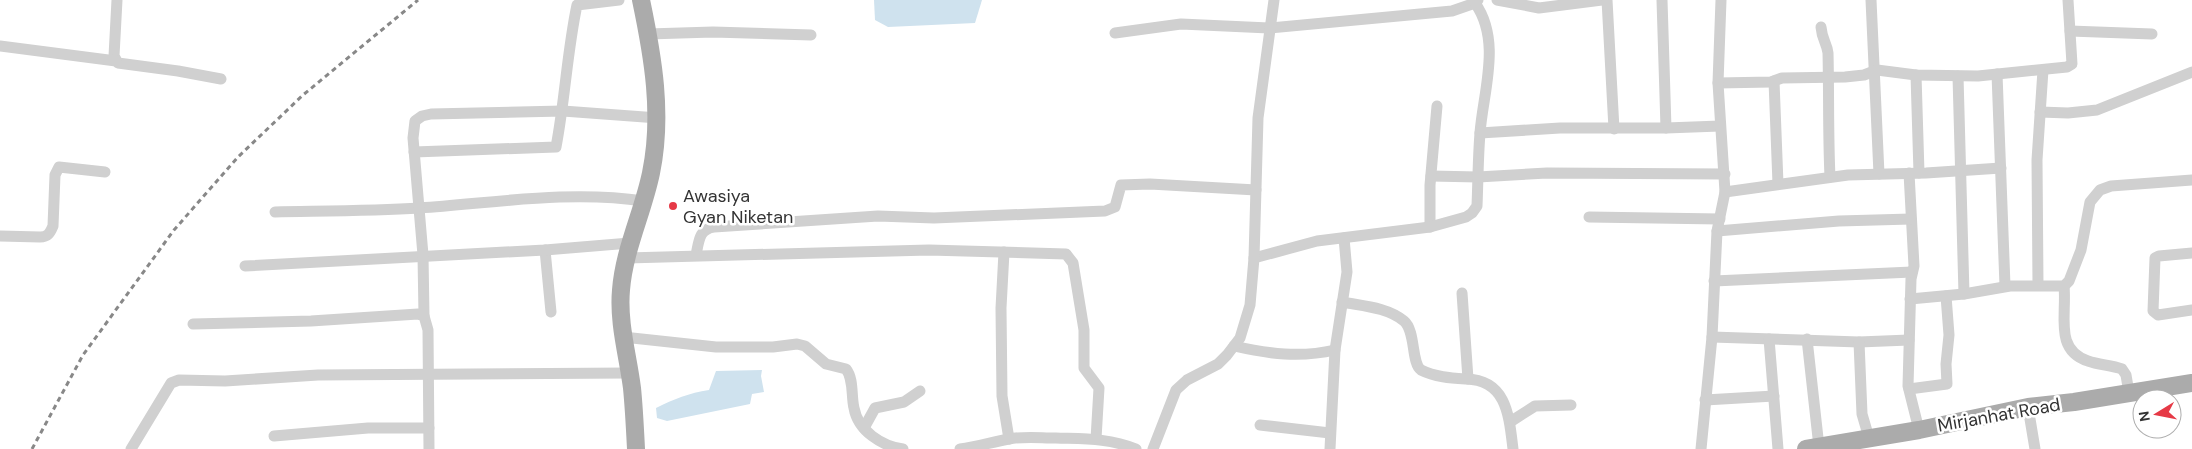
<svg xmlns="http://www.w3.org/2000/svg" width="2192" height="449" font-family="'DM Sans',sans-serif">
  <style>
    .water { fill: #cfe2ee }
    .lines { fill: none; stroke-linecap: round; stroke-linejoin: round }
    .minor { stroke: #d0d0d0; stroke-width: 11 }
    .primary { stroke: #ababab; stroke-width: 18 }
    .rail { stroke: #888; stroke-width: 3; stroke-dasharray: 5 4; stroke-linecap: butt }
    .poi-dot { fill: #e63946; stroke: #fff; stroke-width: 2 }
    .labels { text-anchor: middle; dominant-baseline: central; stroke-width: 5; stroke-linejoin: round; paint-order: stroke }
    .poi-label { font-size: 18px; fill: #333; stroke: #fff; text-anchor: start }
    .street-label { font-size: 18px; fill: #333; stroke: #fff }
  </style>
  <rect width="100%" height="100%" fill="#fff"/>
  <g class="water">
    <polygon points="874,0 982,0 975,23 888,27 875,20"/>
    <path d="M762,370L761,376L764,392L752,394L750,404L667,421L657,418L656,408C674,399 689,393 709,390L716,371Z"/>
  </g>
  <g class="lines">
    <g class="minor">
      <polyline points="117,0 114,56 118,63 178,71 221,79"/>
      <polyline points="1497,0 1539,8 1602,0"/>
      <polyline points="1607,0 1614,129"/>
      <polyline points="1662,0 1666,128"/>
      <polyline points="1871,0 1879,174"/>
      <path d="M1821,27C1822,40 1827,43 1828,53C1829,94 1828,135 1830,177"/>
      <polyline points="2070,31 2152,34"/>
      <polyline points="1115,33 1181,24 1269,28 1452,11 1475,3 1478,0"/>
      <polyline points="648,34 713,32 811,35"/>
      <polyline points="0,46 116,61"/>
      <polyline points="1997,74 2005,286"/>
      <polyline points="1916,75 1919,173"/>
      <polyline points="1958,76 1964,294"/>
      <polyline points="1774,81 1778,184"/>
      <polyline points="1718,83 1771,82 1782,78 1845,77 1864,75 1877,70 1916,75 1978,76 2067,67 2072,64 2068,0"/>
      <polyline points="2040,112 2068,113 2097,110 2192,72"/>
      <polyline points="1480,133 1560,128 1666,128 1720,126"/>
      <path d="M414,152L556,147C565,100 567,52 577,5L619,0"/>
      <polyline points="1909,173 1914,266 1911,279 1908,386 1919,430"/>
      <polyline points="1431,176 1478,177 1547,173 1725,174"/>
      <polyline points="1725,192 1848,175 1926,173 2001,168"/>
      <path d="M275,212C323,211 372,211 420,208C494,203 569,190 644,201"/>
      <polyline points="1589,217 1720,219"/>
      <polyline points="1430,227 1430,185 1437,106"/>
      <polyline points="1717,231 1839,221 1911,219"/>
      <path d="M0,236L40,237C48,237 50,233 53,226L55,175L59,167L105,172"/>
      <polyline points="545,250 551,312"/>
      <polyline points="1004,252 1001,308 1002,396 1009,439"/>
      <polyline points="2192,253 2159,256 2155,258 2153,311 2158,315 2192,310"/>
      <path d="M696,255C699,241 699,229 714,227L878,216L934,218L1105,211L1115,207L1121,185L1150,184L1256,190"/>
      <polyline points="627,258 929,250 1066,254 1073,263 1084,330 1084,368 1099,388 1096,439"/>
      <path d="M1254,258L1317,241L1430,227L1466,217L1472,213L1477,206C1478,182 1478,158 1480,133C1483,92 1502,41 1475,3"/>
      <polyline points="245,266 545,250 630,243"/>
      <polyline points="1714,281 1912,272"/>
      <polyline points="2038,285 2037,160 2043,70"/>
      <path d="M2064,286C2067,315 2054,350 2088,361C2099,365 2111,365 2122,369L2126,375L2129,393"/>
      <polyline points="1462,293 1468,379"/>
      <polyline points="1910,299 1964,294 2010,286 2064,286 2069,281 2081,250 2090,202 2100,190 2111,186 2192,180"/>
      <path d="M1342,302C1362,306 1387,307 1404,321C1416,331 1411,363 1421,370C1435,377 1451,378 1466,379C1507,380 1509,416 1513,449"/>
      <polyline points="424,316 423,255 413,138 415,121 422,116 431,114 563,111 658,118"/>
      <polyline points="193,324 311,321 418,314 424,316 428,330 429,449"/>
      <path d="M623,337L716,347H773L797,344L805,346L826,364L846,369C854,379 851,396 854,408C858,431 882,446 903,449"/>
      <polyline points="1712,337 1859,342 1909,340"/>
      <polyline points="1769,339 1778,449"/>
      <polyline points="1807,339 1819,447"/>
      <polyline points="1859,342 1862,414 1869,438"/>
      <path d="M1234,346C1269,354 1300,358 1335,350"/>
      <polyline points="1909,389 1947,384 1946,364 1949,335 1946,296"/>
      <polyline points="1705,400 1774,396"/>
      <polyline points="2028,407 2035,449"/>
      <polyline points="1510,422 1535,406 1571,405"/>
      <polyline points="1260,425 1330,433"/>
      <polyline points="864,428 875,408 904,402 920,391"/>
      <polyline points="274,436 368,428 429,428"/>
      <polyline points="131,449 171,383 179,380 225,381 318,375 629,373"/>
      <path d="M960,449C977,447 992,442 1009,439C1024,436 1040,438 1056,438C1084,439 1109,438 1136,449"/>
      <polyline points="1153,449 1176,390 1187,380 1218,364 1227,355 1240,338 1250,305 1254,258 1258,118 1274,0"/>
      <polyline points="1330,449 1335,350 1347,272 1344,238"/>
      <polyline points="1701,449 1712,337 1717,231 1725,192 1718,83 1721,0"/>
    </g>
    <g class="primary">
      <path d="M636,449C635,429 634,408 632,388C628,356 618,323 621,290C624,250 643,212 651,173C663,115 653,57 641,0"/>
      <polyline points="1806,449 1919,430 2028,407 2074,402 2192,383"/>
    </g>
    <polyline class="rail" points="32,449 83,355 174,230 238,157 303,95 418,0"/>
  </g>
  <circle class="poi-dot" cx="673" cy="206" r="5"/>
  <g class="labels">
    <g class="poi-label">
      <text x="683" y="196">Awasiya<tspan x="683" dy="21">Gyan Niketan</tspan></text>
    </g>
    <g class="street-label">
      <text transform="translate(1999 415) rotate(-10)">Mirjanhat Road</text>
    </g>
  </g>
  <g transform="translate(2157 414) rotate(260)"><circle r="24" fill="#ffffff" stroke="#adadad"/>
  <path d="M0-4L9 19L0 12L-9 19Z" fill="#e63946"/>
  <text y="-8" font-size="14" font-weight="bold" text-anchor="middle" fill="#333333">N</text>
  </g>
</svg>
